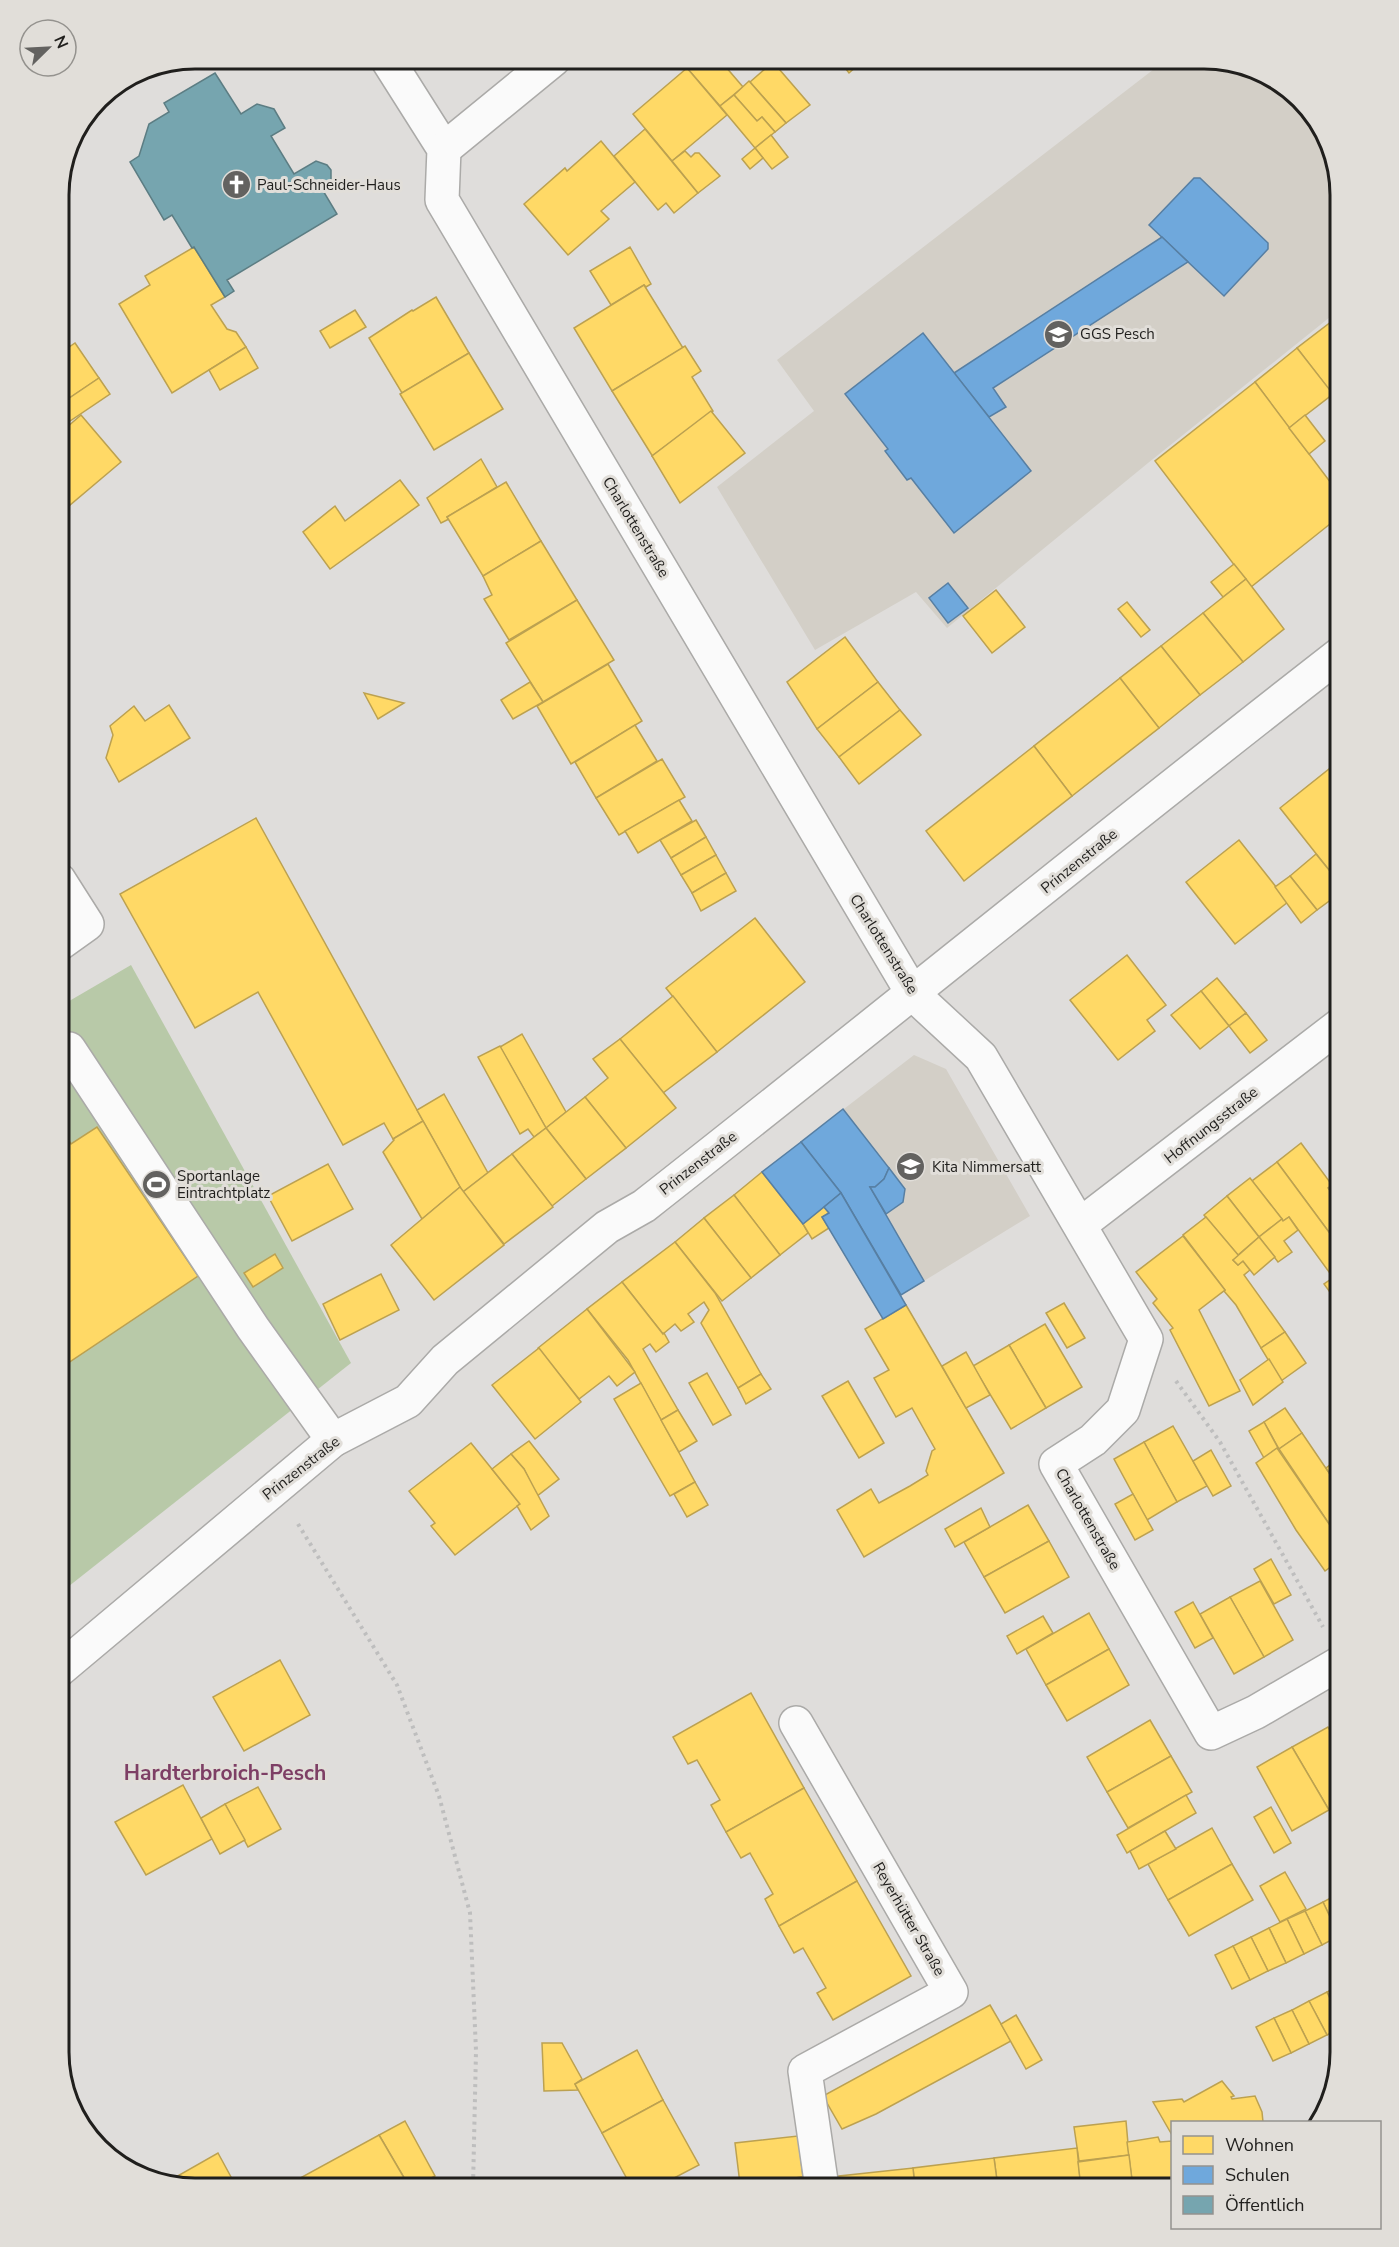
<svg xmlns="http://www.w3.org/2000/svg" width="1399" height="2247" font-family="'Nunito Sans',sans-serif">
  <style>
    .built { fill: #d3cfc7 }
    .green { fill: #b8c9a8 }
    .homes { fill: #ffd966; stroke: #bca150; stroke-width: 1.5 }
    .schools { fill: #6fa8dc; stroke: #577fa3; stroke-width: 1.5 }
    .public { fill: #76a5af; stroke: #5c7d83; stroke-width: 1.5 }
    .lines { fill: none; stroke-linecap: round; stroke-linejoin: round }
    .minor-casing { stroke: #abaaa8; stroke-width: 36 }
    .path { stroke: #bebebe; stroke-width: 4; stroke-dasharray: 3 4.5; stroke-linecap: butt }
    .minor { stroke: #fafafa; stroke-width: 33 }
    .labels { text-anchor: middle; dominant-baseline: central; stroke-width: 6; stroke-linejoin: round; paint-order: stroke }
    .poi-label { font-size: 15px; fill: #201f1d; stroke: #e1ded9; text-anchor: start }
    .street-label { font-size: 15px; fill: #201f1d; stroke: #e1ded9 }
    .district-label { font-size: 21px; font-weight: bold; fill: #7e3f65; stroke: #e1ded9 }
    .rim { fill: none; stroke: #201f1d; stroke-width: 3 }
  </style>
  <rect width="100%" height="100%" fill="#dfdddb"/>
  <g class="built">
    <polygon points="1167,59 1213,59 1280,82 1326,134 1340,195 1340,309 1148,463 947,628 916,592 815,650 717,487 814,411 777,360"/>
    <polygon points="914,1055 946,1069 1030,1216 901,1295 841,1193 801,1142"/>
  </g>
  <polygon class="green" points="131,965 351,1363 59,1594 59,1007"/>
  <g class="homes">
    <polygon points="699,59 719,59 743,87 720,106 687,68"/>
    <polygon points="838,59 865,59 849,73"/>
    <polygon points="773,62 810,105 786,123 750,82"/>
    <polygon points="687,68 727,115 672,161 633,114"/>
    <polygon points="749,81 786,123 775,132 762,117 757,121 734,95"/>
    <polygon points="734,95 757,121 762,117 775,132 755,148 720,106"/>
    <polygon points="645,129 698,193 674,213 666,203 658,210 614,156"/>
    <polygon points="771,135 788,157 772,169 755,148"/>
    <polygon points="601,141 635,182 601,211 609,219 568,255 524,204 565,168 567,171"/>
    <polygon points="755,148 763,158 750,169 742,159"/>
    <polygon points="685,151 691,157 695,153 699,153 720,176 698,193 672,161"/>
    <polygon points="194,247 225,297 211,305 227,329 236,332 246,347 172,393 119,304 150,285 145,276"/>
    <polygon points="630,247 651,284 646,287 644,285 611,305 590,271"/>
    <polygon points="644,285 683,348 612,391 574,328"/>
    <polygon points="436,297 469,353 402,393 369,338 412,310 413,311"/>
    <polygon points="355,310 366,327 330,348 320,331"/>
    <polygon points="1340,315 1340,404 1297,348"/>
    <polygon points="59,330 70,346 59,354"/>
    <polygon points="75,343 99,378 65,401 59,392 59,354"/>
    <polygon points="685,346 701,371 692,377 713,411 652,456 653,457 612,391"/>
    <polygon points="246,347 258,368 220,390 209,370"/>
    <polygon points="1297,348 1333,394 1289,428 1255,382"/>
    <polygon points="469,353 503,409 434,450 400,394"/>
    <polygon points="99,378 110,394 70,421 59,405"/>
    <polygon points="1255,382 1340,495 1340,516 1251,587 1155,461"/>
    <polygon points="711,411 745,453 680,503 652,456"/>
    <polygon points="81,415 121,462 63,511 59,505 59,434"/>
    <polygon points="1305,415 1325,441 1309,454 1289,428"/>
    <polygon points="481,459 497,487 447,517 449,519 441,523 427,498"/>
    <polygon points="1340,476 1340,495 1332,483"/>
    <polygon points="400,480 419,505 330,569 303,532 335,506 345,521"/>
    <polygon points="506,482 541,541 483,576 447,517"/>
    <polygon points="541,541 577,600 509,640 484,599 492,595 483,576"/>
    <polygon points="1234,564 1246,579 1223,597 1211,582"/>
    <polygon points="1246,579 1284,629 1243,662 1203,613"/>
    <polygon points="996,590 1025,627 992,653 963,616"/>
    <polygon points="577,600 614,660 543,702 506,643"/>
    <polygon points="1127,602 1150,630 1141,637 1118,609"/>
    <polygon points="1203,613 1243,662 1200,695 1161,646"/>
    <polygon points="845,637 878,682 817,729 787,682"/>
    <polygon points="1161,646 1200,695 1159,728 1120,678"/>
    <polygon points="608,664 642,721 571,764 537,706"/>
    <polygon points="1120,678 1159,728 1072,796 1034,746"/>
    <polygon points="530,682 543,702 513,719 501,700"/>
    <polygon points="878,682 900,710 839,757 817,729"/>
    <polygon points="364,693 404,703 378,719"/>
    <polygon points="169,705 190,738 119,782 106,758 113,735 110,726 134,706 145,721"/>
    <polygon points="900,710 921,735 859,784 839,757"/>
    <polygon points="635,725 657,761 596,798 575,762"/>
    <polygon points="1034,746 1072,796 964,881 926,831"/>
    <polygon points="662,759 685,797 619,835 596,798"/>
    <polygon points="1339,761 1340,764 1340,862 1329,870 1280,808"/>
    <polygon points="679,800 692,821 638,853 625,831"/>
    <polygon points="256,818 423,1121 393,1139 384,1123 343,1145 258,992 195,1028 120,894"/>
    <polygon points="696,820 706,837 671,858 660,840"/>
    <polygon points="706,837 716,855 681,875 671,858"/>
    <polygon points="1239,840 1288,902 1235,944 1186,882"/>
    <polygon points="1316,854 1329,870 1332,868 1340,880 1340,893 1317,910 1290,876"/>
    <polygon points="716,855 726,873 692,893 681,875"/>
    <polygon points="726,873 736,891 701,911 692,893"/>
    <polygon points="1290,876 1317,910 1301,923 1275,887"/>
    <polygon points="755,918 805,982 717,1052 666,988"/>
    <polygon points="1127,955 1166,1005 1147,1020 1155,1031 1118,1060 1070,1000"/>
    <polygon points="1217,978 1246,1013 1229,1026 1201,991"/>
    <polygon points="1201,991 1229,1026 1200,1049 1171,1015"/>
    <polygon points="673,996 717,1052 663,1093 620,1039"/>
    <polygon points="1246,1013 1267,1040 1250,1053 1229,1026"/>
    <polygon points="522,1034 566,1112 546,1128 500,1047"/>
    <polygon points="620,1039 676,1108 626,1148 585,1097 608,1078 593,1059"/>
    <polygon points="500,1046 546,1128 534,1137 528,1129 520,1134 478,1057"/>
    <polygon points="444,1094 488,1173 463,1192 417,1110"/>
    <polygon points="585,1097 626,1148 586,1179 546,1128"/>
    <polygon points="423,1121 460,1187 422,1219 383,1152 394,1140 393,1139"/>
    <polygon points="59,1125 71,1144 97,1127 198,1276 59,1369"/>
    <polygon points="546,1128 586,1179 552,1206 512,1154"/>
    <polygon points="1301,1143 1332,1185 1328,1188 1340,1204 1340,1247 1277,1162"/>
    <polygon points="512,1154 553,1207 504,1244 463,1192"/>
    <polygon points="1277,1162 1340,1247 1340,1287 1289,1217 1283,1221 1282,1219 1252,1181"/>
    <polygon points="328,1164 353,1209 292,1241 268,1196"/>
    <polygon points="1340,1168 1340,1186 1332,1175"/>
    <polygon points="762,1172 803,1224 808,1233 780,1255 734,1195"/>
    <polygon points="1250,1178 1282,1219 1259,1237 1227,1196"/>
    <polygon points="460,1187 504,1245 434,1300 391,1245"/>
    <polygon points="734,1195 780,1255 751,1278 704,1218"/>
    <polygon points="1227,1196 1259,1237 1238,1255 1204,1215"/>
    <polygon points="824,1207 829,1213 822,1217 829,1228 812,1239 803,1224"/>
    <polygon points="1206,1217 1239,1256 1233,1260 1238,1265 1243,1261 1250,1270 1244,1275 1285,1332 1261,1348 1236,1305 1224,1291 1225,1290 1183,1235"/>
    <polygon points="1289,1217 1298,1230 1284,1241 1292,1252 1278,1262 1259,1237 1282,1219 1283,1221"/>
    <polygon points="704,1218 751,1278 722,1301 675,1242"/>
    <polygon points="1183,1236 1225,1290 1199,1310 1240,1391 1209,1406 1170,1330 1173,1328 1153,1303 1157,1299 1136,1272"/>
    <polygon points="1259,1237 1275,1257 1254,1275 1243,1261 1238,1265 1233,1260"/>
    <polygon points="675,1242 715,1293 761,1374 738,1388 701,1323 709,1310 704,1302 688,1314 694,1322 681,1331 675,1324 663,1334 622,1282"/>
    <polygon points="275,1254 283,1268 253,1287 244,1273"/>
    <polygon points="381,1274 399,1310 340,1340 323,1304"/>
    <polygon points="1334,1277 1340,1287 1340,1306 1324,1284"/>
    <polygon points="622,1282 663,1334 664,1333 669,1342 656,1352 650,1344 643,1349 678,1410 661,1420 628,1360 587,1309"/>
    <polygon points="1064,1303 1085,1338 1067,1348 1046,1313"/>
    <polygon points="906,1305 1004,1473 864,1557 837,1510 871,1489 879,1503 910,1486 928,1475 926,1471 932,1451 935,1449 912,1408 896,1417 874,1378 889,1370 865,1329"/>
    <polygon points="587,1309 635,1372 617,1386 609,1376 579,1399 538,1348"/>
    <polygon points="1340,1323 1340,1338 1338,1340 1331,1331"/>
    <polygon points="1045,1324 1082,1387 1046,1408 1009,1345"/>
    <polygon points="1285,1332 1306,1363 1281,1381 1261,1348"/>
    <polygon points="1009,1345 1046,1408 1011,1429 973,1366"/>
    <polygon points="539,1348 581,1402 535,1439 492,1385"/>
    <polygon points="966,1352 990,1395 966,1408 942,1366"/>
    <polygon points="1269,1359 1283,1382 1253,1405 1240,1380"/>
    <polygon points="707,1373 731,1415 713,1425 689,1383"/>
    <polygon points="761,1374 771,1389 746,1404 738,1388"/>
    <polygon points="848,1381 884,1443 859,1458 822,1396"/>
    <polygon points="641,1383 695,1482 670,1496 614,1399"/>
    <polygon points="1285,1408 1302,1433 1279,1449 1264,1422"/>
    <polygon points="678,1410 697,1441 679,1452 661,1420"/>
    <polygon points="1264,1422 1278,1448 1264,1458 1249,1431"/>
    <polygon points="1173,1426 1207,1486 1177,1502 1144,1442"/>
    <polygon points="1302,1433 1340,1489 1340,1540 1279,1449"/>
    <polygon points="529,1441 559,1479 537,1496 524,1469 511,1454"/>
    <polygon points="1144,1442 1177,1502 1147,1520 1114,1459"/>
    <polygon points="471,1443 520,1504 455,1555 431,1526 435,1523 409,1491"/>
    <polygon points="1277,1448 1340,1540 1340,1560 1325,1571 1296,1530 1256,1463"/>
    <polygon points="1211,1450 1231,1486 1213,1496 1193,1461"/>
    <polygon points="511,1454 524,1469 549,1516 531,1530 517,1506 520,1504 492,1469"/>
    <polygon points="1340,1458 1340,1477 1330,1465"/>
    <polygon points="1330,1465 1340,1477 1340,1489 1326,1468"/>
    <polygon points="695,1482 708,1505 687,1517 674,1494"/>
    <polygon points="1133,1494 1153,1530 1135,1540 1115,1504"/>
    <polygon points="1028,1505 1049,1541 984,1577 964,1542"/>
    <polygon points="981,1508 990,1527 955,1547 945,1529"/>
    <polygon points="1049,1541 1069,1577 1005,1613 984,1577"/>
    <polygon points="1271,1559 1291,1595 1274,1604 1254,1569"/>
    <polygon points="1260,1581 1293,1640 1264,1657 1230,1597"/>
    <polygon points="1230,1597 1264,1657 1234,1674 1200,1614"/>
    <polygon points="1193,1602 1213,1638 1195,1648 1175,1612"/>
    <polygon points="1089,1613 1109,1649 1046,1685 1026,1649"/>
    <polygon points="1043,1616 1053,1633 1017,1654 1007,1636"/>
    <polygon points="1109,1649 1129,1685 1067,1721 1046,1685"/>
    <polygon points="280,1660 310,1715 244,1751 213,1697"/>
    <polygon points="751,1693 804,1788 726,1832 711,1805 720,1800 697,1760 688,1764 673,1737"/>
    <polygon points="1150,1720 1171,1756 1107,1792 1087,1757"/>
    <polygon points="1328,1727 1340,1748 1340,1804 1329,1810 1292,1747"/>
    <polygon points="1292,1747 1329,1810 1292,1831 1257,1767"/>
    <polygon points="1171,1756 1192,1792 1128,1828 1107,1792"/>
    <polygon points="183,1785 212,1839 146,1875 115,1822"/>
    <polygon points="258,1787 281,1829 248,1847 225,1804"/>
    <polygon points="804,1788 857,1881 779,1926 765,1899 773,1894 750,1853 741,1858 726,1832"/>
    <polygon points="1186,1795 1196,1813 1127,1853 1117,1835"/>
    <polygon points="225,1804 245,1840 220,1854 201,1818"/>
    <polygon points="1271,1807 1291,1843 1274,1853 1254,1817"/>
    <polygon points="1212,1828 1232,1864 1168,1900 1148,1864"/>
    <polygon points="1165,1831 1176,1849 1139,1869 1130,1851"/>
    <polygon points="1232,1864 1253,1900 1189,1936 1168,1900"/>
    <polygon points="1285,1872 1306,1909 1280,1922 1260,1886"/>
    <polygon points="857,1881 911,1976 833,2020 817,1993 826,1988 803,1948 794,1953 779,1926"/>
    <polygon points="1340,1893 1340,1936 1339,1936 1323,1902"/>
    <polygon points="1323,1902 1339,1936 1322,1945 1305,1911"/>
    <polygon points="1305,1911 1322,1945 1304,1954 1287,1919"/>
    <polygon points="1287,1919 1304,1954 1286,1963 1269,1928"/>
    <polygon points="1269,1928 1286,1963 1268,1971 1251,1937"/>
    <polygon points="1251,1937 1268,1971 1250,1980 1233,1946"/>
    <polygon points="1233,1946 1250,1980 1232,1989 1215,1955"/>
    <polygon points="1340,1985 1340,2020 1327,1992"/>
    <polygon points="1327,1992 1340,2020 1340,2028 1327,2035 1309,2001"/>
    <polygon points="1309,2001 1327,2035 1309,2044 1292,2010"/>
    <polygon points="990,2005 1011,2041 876,2114 842,2129 823,2096"/>
    <polygon points="1292,2010 1309,2044 1291,2053 1274,2018"/>
    <polygon points="1016,2015 1042,2060 1026,2069 1001,2024"/>
    <polygon points="1274,2018 1291,2053 1273,2061 1256,2027"/>
    <polygon points="542,2043 562,2043 582,2079 575,2084 578,2090 544,2091"/>
    <polygon points="637,2050 663,2100 602,2133 575,2084"/>
    <polygon points="1222,2081 1234,2096 1231,2097 1232,2099 1255,2096 1262,2112 1263,2122 1172,2122 1172,2135 1153,2102 1182,2099 1184,2102"/>
    <polygon points="663,2100 699,2165 655,2188 632,2188 602,2133"/>
    <polygon points="405,2121 435,2176 413,2188 410,2188 379,2135"/>
    <polygon points="1126,2121 1129,2155 1079,2161 1074,2127"/>
    <polygon points="379,2135 410,2188 308,2188 302,2177"/>
    <polygon points="798,2136 803,2177 740,2184 735,2143"/>
    <polygon points="1158,2137 1160,2142 1172,2141 1172,2188 1133,2188 1127,2142"/>
    <polygon points="1077,2148 1081,2188 998,2188 994,2158"/>
    <polygon points="218,2153 237,2188 187,2188 167,2182"/>
    <polygon points="1129,2155 1133,2188 1081,2188 1078,2162"/>
    <polygon points="994,2158 998,2188 915,2188 913,2168"/>
    <polygon points="913,2168 915,2188 832,2188 830,2177"/>
    <polygon points="803,2177 804,2188 740,2188 740,2184"/>
    <polygon points="740,2184 740,2188 718,2188 718,2187"/>
  </g>
  <g class="schools">
    <polygon points="1194,178 1200,178 1268,243 1268,249 1224,296 1149,225"/>
    <polygon points="1162,237 1188,262 993,388 1006,407 989,417 954,373"/>
    <polygon points="923,333 1031,471 954,533 911,478 907,480 885,451 888,449 845,394"/>
    <polygon points="948,583 968,608 948,623 929,598"/>
    <polygon points="843,1109 889,1168 884,1179 875,1187 870,1187 924,1281 901,1295 841,1193 801,1142"/>
    <polygon points="801,1142 841,1193 803,1224 762,1172"/>
    <polygon points="889,1168 905,1189 903,1202 886,1214 870,1187 875,1187 884,1179"/>
    <polygon points="841,1193 906,1305 883,1319 822,1217 829,1213 824,1207"/>
  </g>
  <polygon class="public" points="215,73 241,114 257,104 274,109 285,128 271,136 294,174 316,161 327,165 331,170 331,180 322,189 337,214 227,280 234,291 225,297 194,247 192,248 172,215 164,220 130,162 139,156 149,124 169,112 164,103"/>
  <g class="lines">
    <defs>
      <g id="minor">
        <polyline points="387,59 444,149 442,200 913,994 981,1057 1146,1339 1123,1410 1093,1440 1056,1464 1211,1733 1256,1712 1340,1663"/>
        <polyline points="444,149 554,59"/>
        <polyline points="59,944 87,924 59,880"/>
        <polyline points="69,1049 253,1328 333,1440"/>
        <polyline points="1081,1224 1340,1025"/>
        <path d="M59,1670L333,1440L408,1401L445,1360L607,1227L644,1206C877,1023 1106,836 1340,654"/>
        <polyline points="796,1723 951,1992 805,2071 822,2188"/>
      </g>
    </defs>
    <use href="#minor" class="minor-casing"/>
    <g class="path">
      <polyline points="1176,1381 1220,1442 1323,1627"/>
      <polyline points="298,1524 397,1685 439,1796 470,1913 476,2051 473,2188"/>
    </g>
    <use href="#minor" class="minor"/>
  </g>
  <defs>
    <symbol id="church-disc" viewBox="-11 -11 22 22"><circle r="9.5" fill="#636260" stroke="#e1ded9"/><path d="M-1.2-6h2.4v3.5h3.3v2.4h-3.3V6h-2.4V-.1h-3.3v-2.4h3.3Z" fill="#fff"/></symbol>
    <symbol id="school-disc" viewBox="-11 -11 22 22"><circle r="9.5" fill="#636260" stroke="#e1ded9"/><path d="M0-5L7-2L0 1L-7-2ZM-4 1L0 2.5L4 1V4Q0 6-4 4Z" fill="#fff"/></symbol>
    <symbol id="stadium-disc" viewBox="-11 -11 22 22"><circle r="9.5" fill="#636260" stroke="#e1ded9"/><path d="M0-5a6.5 5 0 1 0 0 10a6.5 5 0 1 0 0-10ZM-3.5-1.8h7v3.6h-7Z" fill="#fff"/></symbol>
  </defs>
  <g fill-rule="evenodd">
    <use href="#church-disc" x="220" y="168" width="33" height="33"/>
    <use href="#school-disc" x="1042" y="318" width="33" height="33"/>
    <use href="#school-disc" x="894" y="1150" width="33" height="33"/>
    <use href="#stadium-disc" x="140" y="1168" width="33" height="33"/>
  </g>
  <g class="labels">
    <g class="poi-label">
      <text x="257" y="185">Paul-Schneider-Haus</text>
      <text x="1080" y="334">GGS Pesch</text>
      <text x="932" y="1167">Kita Nimmersatt</text>
      <text x="177" y="1176">Sportanlage<tspan x="177" dy="17">Eintrachtplatz</tspan></text>
    </g>
    <g class="street-label">
      <text transform="translate(636 527) rotate(59)">Charlottenstraße</text>
      <text transform="translate(1079 861) rotate(-39)">Prinzenstraße</text>
      <text transform="translate(884 944) rotate(58)">Charlottenstraße</text>
      <text transform="translate(1211 1125) rotate(-38)">Hoffnungsstraße</text>
      <text transform="translate(698 1163) rotate(-38)">Prinzenstraße</text>
      <text transform="translate(301 1468) rotate(-38)">Prinzenstraße</text>
      <text transform="translate(1088 1519) rotate(60)">Charlottenstraße</text>
      <text transform="translate(909 1919) rotate(60)">Reyerhütter Straße</text>
    </g>
    <g class="district-label">
      <text x="225" y="1773">Hardterbroich-Pesch</text>
    </g>
  </g>
  <path d="M0 0H1399V2247H0ZM195 69H1204A126 126 0 0 1 1330 195V2052A126 126 0 0 1 1204 2178H195A126 126 0 0 1 69 2052V195A126 126 0 0 1 195 69Z" fill="#e1ded9" fill-rule="evenodd"/>
  <path class="rim" d="M195 69H1204A126 126 0 0 1 1330 195V2052A126 126 0 0 1 1204 2178H195A126 126 0 0 1 69 2052V195A126 126 0 0 1 195 69Z"/>
  <rect x="1171" y="2121" width="210" height="108" fill="#e1ded9" stroke="#94928e" stroke-width="1.5"/>
  <rect x="1183" y="2136" width="30" height="18" fill="#ffd966" stroke="#94928e" stroke-width="1.5"/>
  <text x="1225" y="2151" font-size="18" fill="#201f1d">Wohnen</text>
  <rect x="1183" y="2166" width="30" height="18" fill="#6fa8dc" stroke="#94928e" stroke-width="1.5"/>
  <text x="1225" y="2181" font-size="18" fill="#201f1d">Schulen</text>
  <rect x="1183" y="2196" width="30" height="18" fill="#76a5af" stroke="#94928e" stroke-width="1.5"/>
  <text x="1225" y="2211" font-size="18" fill="#201f1d">Öffentlich</text>
  <g transform="translate(48 48) rotate(66)"><circle r="28" fill="#e1ded9" stroke="#94928e" stroke-width="1.5"/>
  <path d="M0-4.5L10 22L0 15L-10 22Z" fill="#636260"/>
  <text y="-9" font-size="16" font-weight="bold" text-anchor="middle" fill="#201f1d">N</text>
  </g>
</svg>
